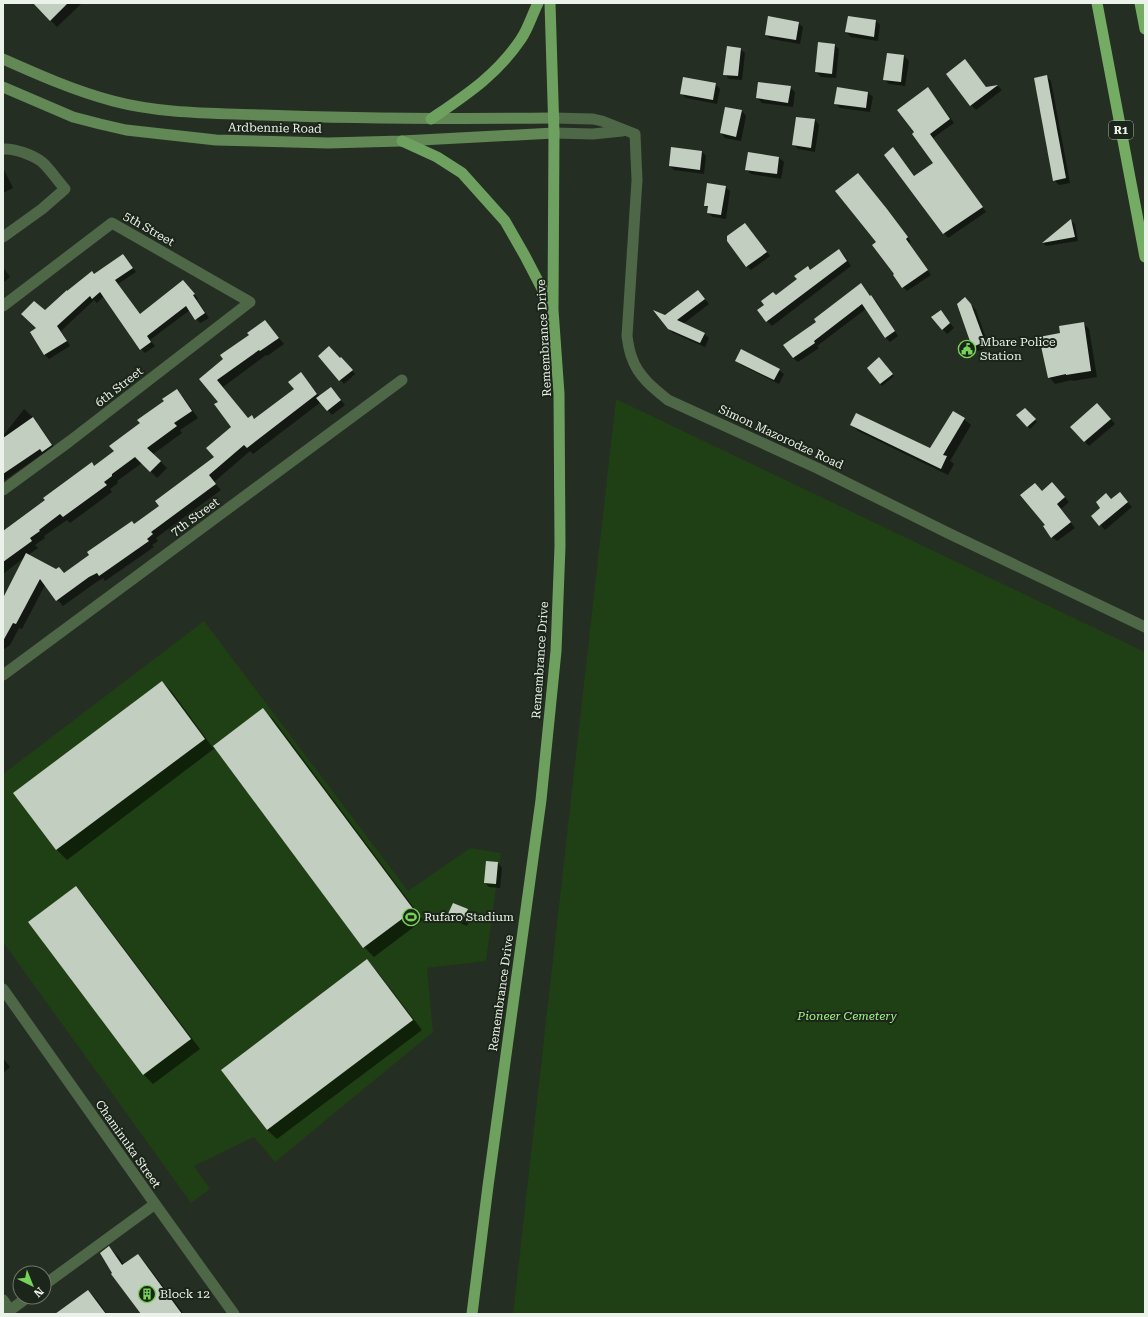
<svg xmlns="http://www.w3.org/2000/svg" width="1148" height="1317" font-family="'Roboto Serif',serif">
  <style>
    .green { fill: #1f3f14 }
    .shadow { fill: #0007 }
    .building { fill: #c2cebf }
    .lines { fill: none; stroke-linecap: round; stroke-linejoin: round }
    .minor { stroke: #4e6747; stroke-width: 11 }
    .secondary { stroke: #618855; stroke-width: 11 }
    .primary { stroke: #6ea15f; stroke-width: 11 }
    .trunk { stroke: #74ac64; stroke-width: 11 }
    .labels { text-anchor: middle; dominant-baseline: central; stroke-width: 4; stroke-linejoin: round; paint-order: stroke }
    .shield { fill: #1c2519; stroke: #adb4ab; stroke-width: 1 }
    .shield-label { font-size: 11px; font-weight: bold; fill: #ebf2e9 }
    .street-label { font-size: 12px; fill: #ebf2e9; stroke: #1c2519 }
    .poi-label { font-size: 12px; fill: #ebf2e9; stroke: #1c2519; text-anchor: start }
    .park-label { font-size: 12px; font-style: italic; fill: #a2f189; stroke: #1c2519 }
  </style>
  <rect width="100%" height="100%" fill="#252e22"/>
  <g class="green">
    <polygon points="616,399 1145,652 1145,1314 513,1314"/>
    <polygon points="204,621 408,891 470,848 501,853 486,961 427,968 433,1032 275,1162 254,1137 194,1166 210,1189 191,1203 3,942 3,774"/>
  </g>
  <g class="shadow">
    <polygon points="34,3 82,3 57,27"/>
    <polygon points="876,21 880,25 878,41 851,37 846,32"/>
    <polygon points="798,23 803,27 800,44 771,39 766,35"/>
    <polygon points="834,45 839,49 836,78 821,77 816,72"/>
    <polygon points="740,49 745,53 742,80 729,79 725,74"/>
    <polygon points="888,54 904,56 909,61 905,86 889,84 884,79"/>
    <polygon points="969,65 987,88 998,86 1002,90 976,110 971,105"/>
    <polygon points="1046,76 1051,81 1070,183 1059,185 1054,180"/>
    <polygon points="715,84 720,89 717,104 686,98 681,93"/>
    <polygon points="790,87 795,92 793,107 762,103 757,98"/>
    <polygon points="868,93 873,97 870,112 840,108 835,103"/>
    <polygon points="932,93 954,123 933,138 986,212 948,238 885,155 893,148 915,177 934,163 914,134"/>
    <polygon points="742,111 746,116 741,141 725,138 721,133"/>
    <polygon points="815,120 819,125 815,152 798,149 793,144"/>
    <polygon points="702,152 706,156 704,174 674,170 670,166"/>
    <polygon points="779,158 784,162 781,179 751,174 746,169"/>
    <polygon points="3,168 13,188 3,193"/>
    <polygon points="862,178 891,214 911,242 909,243 931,275 907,291 903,287 877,242"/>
    <polygon points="725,187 730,191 726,219 713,217 708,213 709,209 705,205"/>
    <polygon points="1071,221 1075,224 1078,241 1046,246 1043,243"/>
    <polygon points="749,228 770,256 751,270 747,266"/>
    <polygon points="839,250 844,255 851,266 772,326 767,321 776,296 798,280 808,267 811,271"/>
    <polygon points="123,255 136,272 118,284 140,315 187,285 198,299 197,300 209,318 200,323 190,310 150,340 155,346 145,353 141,349 104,296 97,303 94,300 61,331 70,346 49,359 45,355 31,332 38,328 45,311"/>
    <polygon points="3,267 10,277 3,283"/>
    <polygon points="861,284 871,297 876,301 898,336 890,342 885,337 867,308 817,346 819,348 798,362 793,358 818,322"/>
    <polygon points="702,296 709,304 683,324 704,334 709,338 705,347 673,333 668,328 665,316"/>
    <polygon points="970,303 976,310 989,347 978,351 973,346"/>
    <polygon points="941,312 954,328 947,334 933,318"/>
    <polygon points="265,321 284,344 267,356 266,355 223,387 248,419 252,416 255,419 295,390 301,374 320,397 335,393 345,405 332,415 321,402 253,454 250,451 214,482 221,490 156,538 158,541 152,545 154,547 105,581 103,578 95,583 63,606 45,585 22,629 19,628 10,645 3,650 3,600 25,557 3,574 3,532 115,452 141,423 177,390 183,397 198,418 180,430 182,433 153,454 167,468 157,478 142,463 117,481 118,483 110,489 112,492 70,523 67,520 44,536 45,538 35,545 38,548 28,555 65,574 160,506 215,457 233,427 219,402 200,379 224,359"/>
    <polygon points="1083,323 1089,329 1097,377 1073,381 1072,380 1055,384 1049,377 1061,333"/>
    <polygon points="320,356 340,359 345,362 355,374 344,384"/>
    <polygon points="736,360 779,370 784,374 779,384 741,365"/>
    <polygon points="881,360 894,376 882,386 880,384"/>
    <polygon points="24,409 37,421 36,422 42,429 56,450 44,453 5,480 3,478 3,436"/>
    <polygon points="1024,409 1037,422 1030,429 1017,415"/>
    <polygon points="1102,409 1115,424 1089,446 1084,441"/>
    <polygon points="964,419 971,425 950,461 954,464 948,475 858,431 851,424 930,449"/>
    <polygon points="1057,488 1069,502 1061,509 1075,528 1057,541 1052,537 1046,525 1042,492"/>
    <polygon points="1124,498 1132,507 1105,530 1092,516 1112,500"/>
    <polygon points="162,682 172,692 213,748 263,710 273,719 423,920 374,957 364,947 215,748 67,860 57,850 15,793"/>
    <polygon points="498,863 502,868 500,888 489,887 485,883"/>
    <polygon points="76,887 85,897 200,1049 153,1084 144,1075"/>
    <polygon points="467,910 472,914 467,926 453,920 448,916"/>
    <polygon points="367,961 376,970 422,1030 277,1139 267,1130 222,1070"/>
    <polygon points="3,1058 10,1067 3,1073"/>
    <polygon points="109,1247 119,1257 124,1265 138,1255 147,1265 184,1314 142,1314"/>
    <polygon points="88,1291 97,1300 107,1314 56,1314"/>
  </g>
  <g class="building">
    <polygon points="33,3 68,3 50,21"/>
    <polygon points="768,16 799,22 796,40 765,35"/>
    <polygon points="848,16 876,20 874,37 845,32"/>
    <polygon points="818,42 835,44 832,74 815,72"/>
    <polygon points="727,46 741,48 738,76 723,75"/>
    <polygon points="887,53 904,55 901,82 883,80"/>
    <polygon points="965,59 986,87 998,85 970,106 946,74"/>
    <polygon points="1047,75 1066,178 1053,181 1034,78"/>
    <polygon points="683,77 716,83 713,100 680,94"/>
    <polygon points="758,82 791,86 788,103 756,98"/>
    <polygon points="837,87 868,92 866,108 834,104"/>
    <polygon points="928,87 950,119 930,134 983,207 943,234 884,155 893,147 914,176 933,163 912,134 914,132 897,110"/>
    <polygon points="725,107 742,110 736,137 720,133"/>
    <polygon points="796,117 815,119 811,148 792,145"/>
    <polygon points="671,147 702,151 700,170 669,166"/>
    <polygon points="748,152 779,157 777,174 745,170"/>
    <polygon points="858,173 887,209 908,237 906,239 928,270 902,288 893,275 894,274 872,245 876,242 835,191"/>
    <polygon points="707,183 726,186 721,215 707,213 708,206 704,206"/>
    <polygon points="1071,219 1075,237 1042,243"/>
    <polygon points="745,223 767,252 746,267 727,241 727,236"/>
    <polygon points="839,249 847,261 766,322 757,310 764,305 761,301 773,292 776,295 797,279 794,276 808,266 810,270"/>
    <polygon points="123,254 133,268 115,280 140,314 183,280 195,294 193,295 205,313 195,320 186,306 147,336 151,342 140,350 100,292 92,299 90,296 57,326 67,341 44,355 30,332 36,328 21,314 34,301 45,310 67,290 67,291 92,271 94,274"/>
    <polygon points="861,283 870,296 871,295 895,331 885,338 862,304 814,341 815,343 793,358 783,345 816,322 814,319"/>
    <polygon points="698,290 705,299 677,320 705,333 700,343 668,329 653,310 665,315"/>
    <polygon points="965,297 971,304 985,342 972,347 957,304"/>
    <polygon points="941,310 950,323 942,330 931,317"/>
    <polygon points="265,320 279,338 260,351 259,350 217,380 248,418 252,415 254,419 294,389 288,382 301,372 317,394 247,448 244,445 209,475 216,484 151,532 153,534 147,539 149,541 99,576 97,573 89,577 56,601 40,579 16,624 13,623 3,641 3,598 26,553 56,569 59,567 64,573 89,555 87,552 132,521 134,524 159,506 155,501 214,457 206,448 231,427 214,404 218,402 199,379 223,359 220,355 249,335 247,333"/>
    <polygon points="1084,322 1091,371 1066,375 1066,374 1048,378 1039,337 1060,333 1059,326"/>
    <polygon points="329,346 340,358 341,357 353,370 339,381 318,356"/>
    <polygon points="741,349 780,369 774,380 735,361"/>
    <polygon points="879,357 893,374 880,384 867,368"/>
    <polygon points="331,387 341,400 327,411 316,398"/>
    <polygon points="177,389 192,411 174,423 177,426 147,448 161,461 150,472 135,457 112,474 112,476 104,482 107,485 63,517 60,514 39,530 40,531 30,538 32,541 3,562 3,531 45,500 43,498 92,462 94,466 114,451 109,446 140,423 137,420 164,401 162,399"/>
    <polygon points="1097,403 1111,419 1084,442 1070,427"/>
    <polygon points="1025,408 1036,419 1027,427 1016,415"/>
    <polygon points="953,411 965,418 943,455 947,456 941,469 850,425 856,413 930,448"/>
    <polygon points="33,417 52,445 42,452 40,449 3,474 3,438"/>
    <polygon points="1052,482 1065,497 1057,504 1071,522 1051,538 1043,526 1045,525 1020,495 1035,483 1042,491"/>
    <polygon points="1120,492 1128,502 1099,526 1091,516 1100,508 1096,502 1106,493 1111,499"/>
    <polygon points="162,681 205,739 56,850 13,793"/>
    <polygon points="263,708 414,910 363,948 213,746"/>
    <polygon points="486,861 498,862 496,884 484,883"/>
    <polygon points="76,886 191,1039 143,1075 28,922"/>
    <polygon points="453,903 468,909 462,922 447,916"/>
    <polygon points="367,959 413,1020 267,1130 221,1070"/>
    <polygon points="109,1246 122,1265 138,1254 182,1314 141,1314 111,1274 112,1273 100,1253"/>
    <polygon points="88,1290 106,1314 55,1314"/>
  </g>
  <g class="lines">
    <g class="minor">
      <path d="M554,118L593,119L602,121L635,134L637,180L627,336C628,343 629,351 632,358C638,376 653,388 668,400L817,468L950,534L1145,627"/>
      <polyline points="554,133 593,134 622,131"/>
      <path d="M3,149C14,148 33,155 42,162C50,169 57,180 65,189L42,209L3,237"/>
      <polyline points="3,306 112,223 250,302 70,441 3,490"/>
      <polyline points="3,675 402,380"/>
      <polyline points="3,989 155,1204 234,1314"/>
      <polyline points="44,1285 155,1204"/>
      <polyline points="3,1300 10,1310"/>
      <polyline points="5,1314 28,1297"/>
    </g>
    <g class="secondary">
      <path d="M3,59C39,75 75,91 113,101C162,114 213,113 263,115C360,119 457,119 554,118"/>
      <polyline points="3,87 73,117 100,124 126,130 216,140 328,143 402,141 554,133"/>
    </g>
    <g class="primary">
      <path d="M431,119C466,95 497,75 521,39C528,29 532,15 538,3"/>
      <polyline points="402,141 437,157 462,173 505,221 525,256 552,308"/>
      <polyline points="472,1314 488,1186 541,800 556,651 560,546 559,394 553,310 554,133 550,3"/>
    </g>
    <g class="trunk">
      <polyline points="1097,3 1145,257"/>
      <polyline points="1140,3 1145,29"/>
    </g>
  </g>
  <defs>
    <symbol id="civic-ring" viewBox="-11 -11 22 22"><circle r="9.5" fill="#1c2519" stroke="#77d259" stroke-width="1.5"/><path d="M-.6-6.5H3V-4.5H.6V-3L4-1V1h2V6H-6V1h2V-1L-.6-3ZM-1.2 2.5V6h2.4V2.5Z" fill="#77d259"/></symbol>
    <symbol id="stadium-ring" viewBox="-11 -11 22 22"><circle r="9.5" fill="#1c2519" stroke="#77d259" stroke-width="1.5"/><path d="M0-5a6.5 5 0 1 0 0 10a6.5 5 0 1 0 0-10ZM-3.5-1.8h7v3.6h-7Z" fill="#77d259"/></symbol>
    <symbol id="building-ring" viewBox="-11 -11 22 22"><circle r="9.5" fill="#1c2519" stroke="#77d259" stroke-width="1.5"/><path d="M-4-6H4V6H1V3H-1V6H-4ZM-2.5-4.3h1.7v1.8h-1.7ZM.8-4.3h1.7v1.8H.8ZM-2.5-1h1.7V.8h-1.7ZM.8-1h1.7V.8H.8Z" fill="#77d259"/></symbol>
  </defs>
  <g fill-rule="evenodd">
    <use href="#civic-ring" x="957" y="339" width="20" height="20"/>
    <use href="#stadium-ring" x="401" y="907" width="20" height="20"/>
    <use href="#building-ring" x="137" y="1284" width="20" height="20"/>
  </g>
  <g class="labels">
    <rect class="shield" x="1109" y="121" width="24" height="18" rx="3"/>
    <g class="shield-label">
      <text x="1121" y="130">R1</text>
    </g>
    <g class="street-label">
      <text transform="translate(275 128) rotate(1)">Ardbennie Road</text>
      <text transform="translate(149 229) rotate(30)">5th Street</text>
      <text transform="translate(544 338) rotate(-93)">Remembrance Drive</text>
      <text transform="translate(119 387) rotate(-38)">6th Street</text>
      <text transform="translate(781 437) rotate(25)">Simon Mazorodze Road</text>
      <text transform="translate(195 517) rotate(-36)">7th Street</text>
      <text transform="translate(540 660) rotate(-86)">Remembrance Drive</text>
      <text transform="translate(501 993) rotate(-82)">Remembrance Drive</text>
      <text transform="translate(128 1144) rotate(55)">Chaminuka Street</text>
    </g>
    <g class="poi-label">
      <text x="980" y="342">Mbare Police<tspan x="980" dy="14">Station</tspan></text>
      <text x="424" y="917">Rufaro Stadium</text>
      <text x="160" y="1294">Block 12</text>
    </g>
    <g class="park-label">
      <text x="847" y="1016">Pioneer Cemetery</text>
    </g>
  </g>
  <rect width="1148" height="1317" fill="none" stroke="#ebf2e9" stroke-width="8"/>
  <g transform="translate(32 1285) rotate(137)"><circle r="19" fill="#1c2519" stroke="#6f776c"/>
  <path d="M0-3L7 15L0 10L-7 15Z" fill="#77d259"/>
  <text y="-6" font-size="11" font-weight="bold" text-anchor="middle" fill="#ebf2e9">N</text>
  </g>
</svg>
